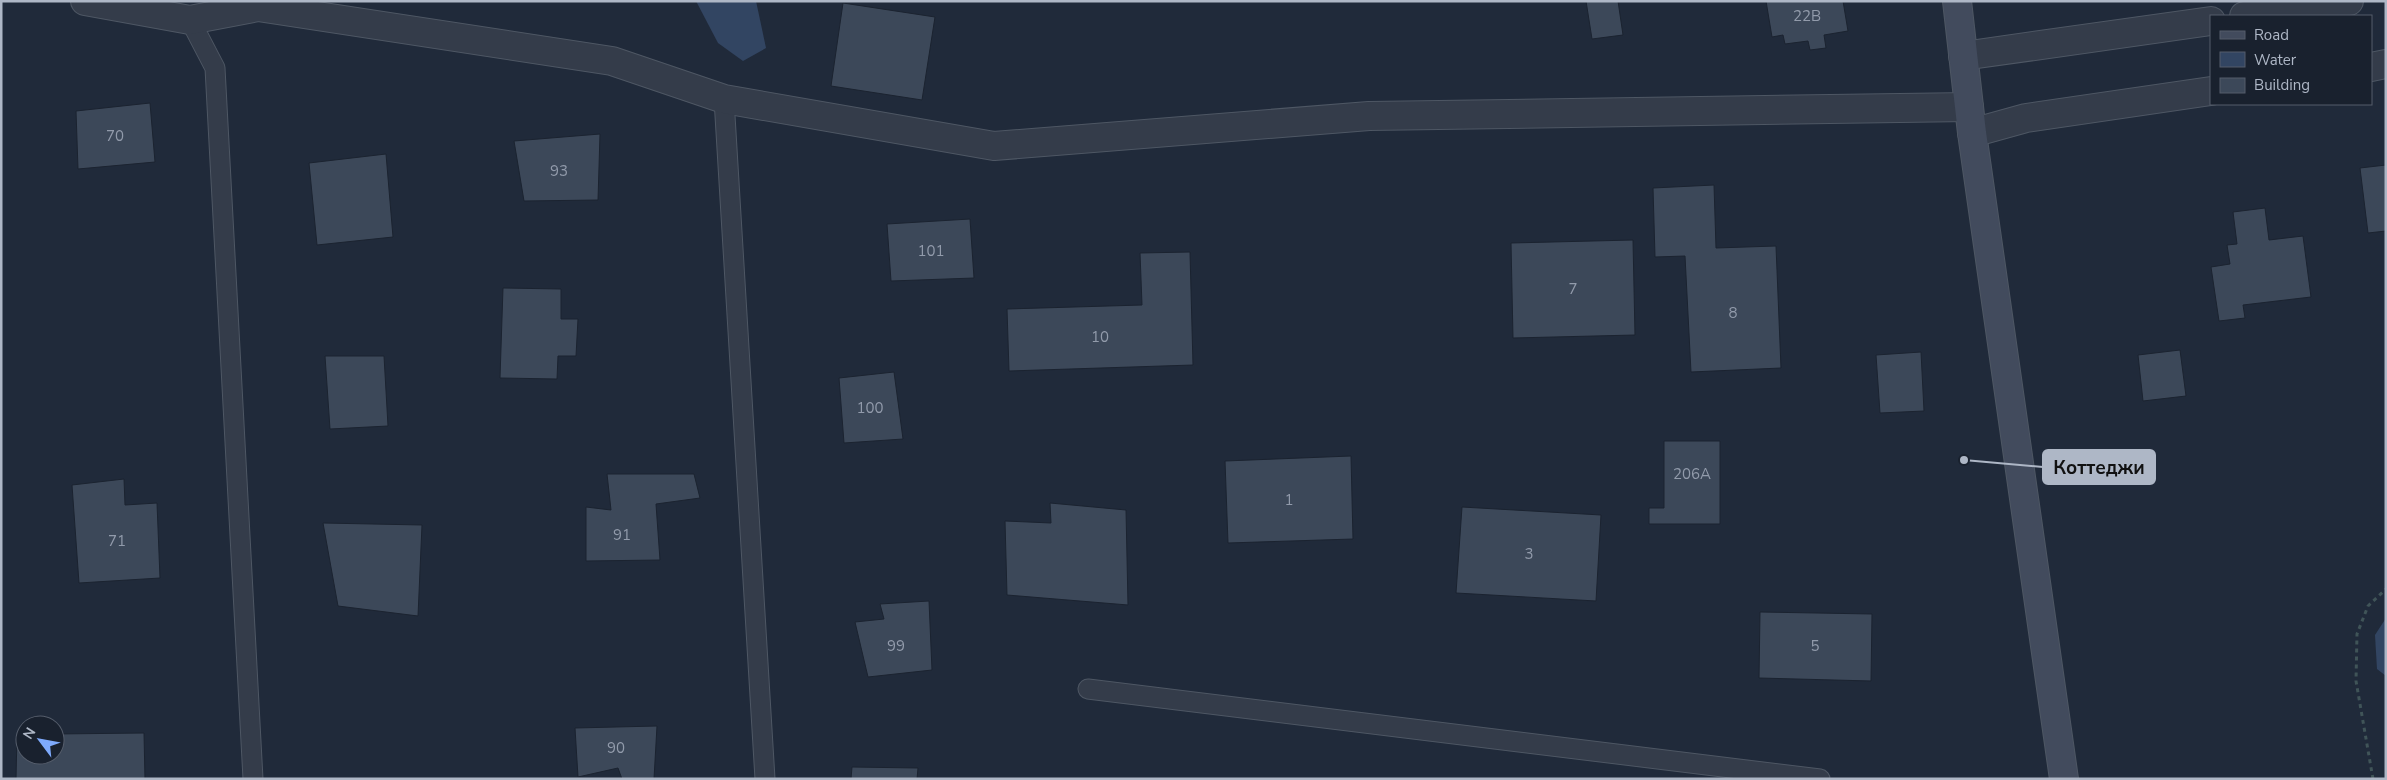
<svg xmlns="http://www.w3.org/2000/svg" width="2387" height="780" font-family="'Nunito Sans',sans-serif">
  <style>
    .water { fill: #324562 }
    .building { fill: #3c4859; stroke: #1b2330 }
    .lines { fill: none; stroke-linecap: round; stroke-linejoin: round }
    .lane-casing { stroke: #4e5764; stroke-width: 21 }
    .street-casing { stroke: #4e5764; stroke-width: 30 }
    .secondary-casing { stroke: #4e5764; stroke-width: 30 }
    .path { stroke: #405458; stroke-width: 3; stroke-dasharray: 4 4; stroke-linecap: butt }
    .lane { stroke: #343c4a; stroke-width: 19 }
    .street { stroke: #343c4a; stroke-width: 28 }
    .secondary { stroke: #424b5d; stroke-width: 28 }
    .labels { text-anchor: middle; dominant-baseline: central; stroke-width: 4; stroke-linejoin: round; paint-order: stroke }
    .number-label { font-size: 15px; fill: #929bab }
    .leader { fill: none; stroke: #aeb7c6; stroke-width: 2 }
    .callout-dot { fill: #aeb7c6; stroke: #19212e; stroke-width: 2 }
    .callout { fill: #aeb7c6; stroke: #aeb7c6; stroke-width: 2 }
    .callout-label { font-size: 19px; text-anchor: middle; font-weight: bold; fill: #111 }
  </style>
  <rect width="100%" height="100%" fill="#202a3a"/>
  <g class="water">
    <polygon points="696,1 756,1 766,48 743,61 718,43"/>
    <polygon points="2386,618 2386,676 2377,669 2375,635"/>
  </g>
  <g class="building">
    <polygon points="1586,1 1618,1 1623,35 1592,39"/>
    <polygon points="1766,1 1843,1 1848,31 1824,35 1826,48 1810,50 1808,41 1785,44 1783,35 1772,37"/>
    <polygon points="843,3 935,17 922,100 831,86"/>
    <polygon points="150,103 155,162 78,169 76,111"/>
    <polygon points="600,134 598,200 524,201 514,141"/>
    <polygon points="386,154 393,237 317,245 309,163"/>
    <polygon points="2386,165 2386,231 2368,233 2360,168"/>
    <polygon points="1714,185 1716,248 1776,246 1781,368 1691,372 1685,256 1655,257 1653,188"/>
    <polygon points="2265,208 2269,240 2303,236 2311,297 2243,305 2245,318 2219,321 2211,267 2230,264 2227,245 2237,244 2233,212"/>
    <polygon points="970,219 974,278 891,281 887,224"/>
    <polygon points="1633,240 1635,335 1513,338 1511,243"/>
    <polygon points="1190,252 1193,365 1009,371 1007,309 1142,305 1140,253"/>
    <polygon points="503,288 561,289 561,319 578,319 576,356 558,356 557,379 500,378"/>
    <polygon points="2180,350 2186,396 2143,401 2138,355"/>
    <polygon points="1921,352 1924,411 1880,413 1876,355"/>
    <polygon points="325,356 384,356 388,426 330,429"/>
    <polygon points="894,372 903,439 844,443 839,378"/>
    <polygon points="1664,441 1720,441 1720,524 1649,524 1649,508 1664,508"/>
    <polygon points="1351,456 1353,539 1228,543 1225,461"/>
    <polygon points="607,474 694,474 700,498 656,504 660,560 586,561 586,507 611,510"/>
    <polygon points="124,479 125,505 157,503 160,578 79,583 72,485"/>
    <polygon points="1050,503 1126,510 1128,605 1007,595 1005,521 1051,523"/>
    <polygon points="1462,507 1601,515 1596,601 1456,593"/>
    <polygon points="323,523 422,525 418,616 338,606"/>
    <polygon points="929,601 932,670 868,677 855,622 884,619 880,604"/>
    <polygon points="1760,612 1872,614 1871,681 1759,678"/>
    <polygon points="657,726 654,779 622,779 618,768 578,777 575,728"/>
    <polygon points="144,733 145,779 16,779 17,734 25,734 25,755 55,755 55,734"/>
    <polygon points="852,767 918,768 917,779 851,779"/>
  </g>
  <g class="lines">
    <defs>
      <g id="lane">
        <polyline points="190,20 215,68 253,779"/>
        <polyline points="724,99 765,779"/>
        <polyline points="1088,689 1820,779"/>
      </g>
      <g id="street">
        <polyline points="85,1 190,20 258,7 612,61 724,99 994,146 1369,116 1969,107"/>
        <polyline points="2244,16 2349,1"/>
        <polyline points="1963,56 2211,21"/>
        <polyline points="2371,67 2386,64"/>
        <polyline points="1972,133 2026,118 2211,91"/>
      </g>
      <polyline id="secondary" points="1957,1 1972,133 2064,779"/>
    </defs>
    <use href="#lane" class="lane-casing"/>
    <use href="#street" class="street-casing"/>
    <use href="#secondary" class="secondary-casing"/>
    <polyline class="path" points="2373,779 2356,681 2357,634 2368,606 2386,589"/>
    <use href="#lane" class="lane"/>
    <use href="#street" class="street"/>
    <use href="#secondary" class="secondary"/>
  </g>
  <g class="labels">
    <g class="number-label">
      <text x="1807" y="16">22В</text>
      <text x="115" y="136">70</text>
      <text x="559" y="171">93</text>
      <text x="931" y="251">101</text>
      <text x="1573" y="289">7</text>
      <text x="1733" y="313">8</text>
      <text x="1100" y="337">10</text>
      <text x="870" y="408">100</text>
      <text x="1692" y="474">206А</text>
      <text x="1289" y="500">1</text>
      <text x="622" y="535">91</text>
      <text x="117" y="541">71</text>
      <text x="1529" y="554">3</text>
      <text x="896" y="646">99</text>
      <text x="1815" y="646">5</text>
      <text x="616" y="748">90</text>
    </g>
  </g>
  <path class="leader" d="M1964 460L2043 467"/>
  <circle class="callout-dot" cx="1964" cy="460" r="5"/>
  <rect class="callout" x="2043" y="450" width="112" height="34" rx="5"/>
  <g class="callout-label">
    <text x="2099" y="474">Коттеджи</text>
  </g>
  <rect width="2387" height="780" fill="none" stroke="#aeb7c6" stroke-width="5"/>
  <rect x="2210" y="15" width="162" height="90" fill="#19212e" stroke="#555d6b"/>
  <rect x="2220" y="31" width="25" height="8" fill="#424b5d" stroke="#555d6b"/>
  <text x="2254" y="40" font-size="15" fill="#aeb7c6">Road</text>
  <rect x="2220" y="52" width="25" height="15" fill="#324562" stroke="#555d6b"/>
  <text x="2254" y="65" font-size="15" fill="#aeb7c6">Water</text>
  <rect x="2220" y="78" width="25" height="15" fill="#3c4859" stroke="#555d6b"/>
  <text x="2254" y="90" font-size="15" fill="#aeb7c6">Building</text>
  <g transform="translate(40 740) rotate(302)"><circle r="24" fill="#19212e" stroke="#555d6b"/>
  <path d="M0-4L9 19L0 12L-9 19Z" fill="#7eaafc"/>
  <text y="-8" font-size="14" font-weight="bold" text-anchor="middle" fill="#aeb7c6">N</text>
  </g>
</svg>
